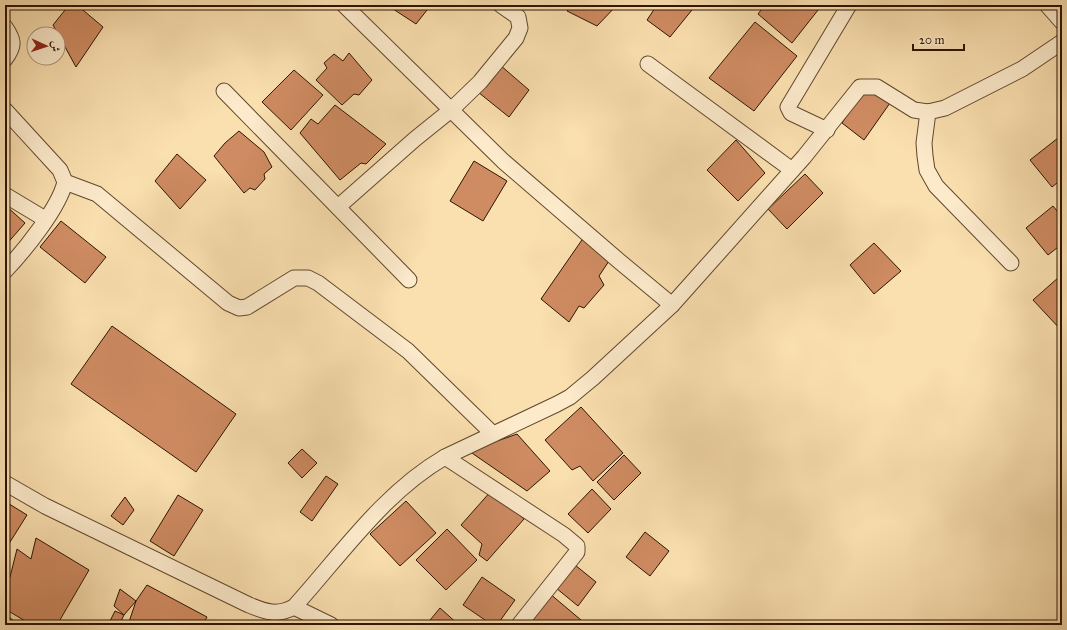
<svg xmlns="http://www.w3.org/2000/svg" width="1067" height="630" font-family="'IM FELL Great Primer',Amiri,serif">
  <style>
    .building { fill: #cf8b62; stroke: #2e1502 }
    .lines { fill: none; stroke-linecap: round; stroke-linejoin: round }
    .minor-casing { stroke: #61482d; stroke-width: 17 }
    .minor { stroke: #fceacb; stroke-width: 15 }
  </style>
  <rect width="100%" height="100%" fill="#fadfaf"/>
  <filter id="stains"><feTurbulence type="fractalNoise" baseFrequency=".005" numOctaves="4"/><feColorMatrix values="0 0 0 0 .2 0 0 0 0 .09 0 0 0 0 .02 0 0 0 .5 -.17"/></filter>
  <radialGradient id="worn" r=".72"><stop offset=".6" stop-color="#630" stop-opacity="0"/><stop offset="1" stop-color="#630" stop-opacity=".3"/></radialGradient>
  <g class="building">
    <polygon points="69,5 77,5 103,27 76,67 53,25"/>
    <polygon points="387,5 431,5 416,24"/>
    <polygon points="571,5 617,5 597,26 567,11"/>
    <polygon points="657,5 696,5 670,37 647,20"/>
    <polygon points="765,5 822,5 792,43 758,14"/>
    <polygon points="755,22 797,56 754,111 709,78"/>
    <polygon points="349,53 372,80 359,95 354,94 342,105 316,80 327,68 324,63 334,54 343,61"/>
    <polygon points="500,65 529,90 509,117 473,88"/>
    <polygon points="294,70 323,95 291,130 262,102"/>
    <polygon points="867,86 890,103 864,140 842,123"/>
    <polygon points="335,105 386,144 366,164 361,163 340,180 300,133 311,119 318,124"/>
    <polygon points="239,131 264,152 272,167 264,174 265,179 255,190 250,188 244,193 214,156 225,143"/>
    <polygon points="1058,138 1062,142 1062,179 1052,187 1030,160"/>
    <polygon points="736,140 765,173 738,201 707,170"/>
    <polygon points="177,154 206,180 180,209 155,181"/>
    <polygon points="474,161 507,181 483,221 450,201"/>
    <polygon points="805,174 823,193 787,229 768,209"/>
    <polygon points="5,205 25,223 5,246"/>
    <polygon points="1053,206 1062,217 1062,244 1048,255 1026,228"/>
    <polygon points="61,221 106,257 85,283 40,247"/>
    <polygon points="584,237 609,261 599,276 604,285 584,308 579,306 569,322 541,299"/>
    <polygon points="874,243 901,271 874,294 850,265"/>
    <polygon points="1059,277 1062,280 1062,331 1033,300"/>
    <polygon points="112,326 236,414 196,472 71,384"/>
    <polygon points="581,407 623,453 593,481 580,466 572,470 545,440"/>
    <polygon points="517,434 550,471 527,491 469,451"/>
    <polygon points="302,449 317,463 302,478 288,463"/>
    <polygon points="624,455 641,473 614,500 597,482"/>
    <polygon points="326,476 338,484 312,521 300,512"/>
    <polygon points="592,489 611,509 588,533 568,514"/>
    <polygon points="492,490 524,519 487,561 479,555 482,544 461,525"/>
    <polygon points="178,495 203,510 174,556 150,541"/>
    <polygon points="125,497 134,510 123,525 111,516"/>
    <polygon points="406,501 436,533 400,566 370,534"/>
    <polygon points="6,502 27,515 5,550 5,504"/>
    <polygon points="447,529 477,560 446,590 416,560"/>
    <polygon points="645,532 669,551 650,576 626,557"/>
    <polygon points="36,538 89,570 57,625 32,625 5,609 5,576 10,577 17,549 31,559"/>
    <polygon points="575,565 596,582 578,606 556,588"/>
    <polygon points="482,577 515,600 497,625 482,625 485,620 463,605"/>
    <polygon points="147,585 207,617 203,625 128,625 136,601"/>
    <polygon points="120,589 136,601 124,615 114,606"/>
    <polygon points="549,593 581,620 577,625 523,625"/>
    <polygon points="440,608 459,625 426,625"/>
    <polygon points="115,611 124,615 119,625 108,625"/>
    <polygon points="5,613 18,625 5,625"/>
  </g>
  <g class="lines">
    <defs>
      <g id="minor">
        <polyline points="344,5 503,161 619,261 672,305"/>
        <polyline points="1047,5 1062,22"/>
        <path d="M5,27C14,40 15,46 5,59"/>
        <polyline points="648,64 792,170"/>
        <polyline points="224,91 409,280"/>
        <path d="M5,110L60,170L65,182C59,208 24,251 5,271"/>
        <polyline points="928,112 924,143 925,156 927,170 936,186 1011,263"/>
        <polyline points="827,130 791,113 788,107 849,5"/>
        <polyline points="65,182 97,194 228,303 239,308 247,307 294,278 308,278 318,283 408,351 493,434"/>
        <polyline points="5,195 45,219"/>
        <polyline points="338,207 415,139 451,110 480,82 516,38 520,28 518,17 501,5"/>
        <polyline points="445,457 564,535 577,546 577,552 519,625"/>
        <path d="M5,483L45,506L249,605C266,612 277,616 294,607C341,555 383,493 445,457L557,404L570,397L593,378L672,305L804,157L860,87H877L914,110L928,112L945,108L1022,69L1062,42"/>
        <polyline points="294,607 331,625"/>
      </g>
    </defs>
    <use href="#minor" class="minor-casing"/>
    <use href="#minor" class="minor"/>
  </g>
  <rect width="1067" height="630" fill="none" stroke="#fadfaf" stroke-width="20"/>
  <rect x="6" y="6" width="1055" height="618" fill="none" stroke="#2e1502" stroke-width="2"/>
  <rect x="10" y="10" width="1047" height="610" fill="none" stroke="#2e1502"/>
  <g transform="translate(46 46) rotate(93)"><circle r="19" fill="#fceacb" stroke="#aa957b"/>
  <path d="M0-3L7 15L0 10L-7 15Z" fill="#8f2418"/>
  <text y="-6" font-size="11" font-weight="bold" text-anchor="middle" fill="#2e1502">ش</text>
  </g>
  <path d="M913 44v6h51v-6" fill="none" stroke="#2e1502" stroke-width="2"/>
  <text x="919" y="44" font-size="12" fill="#2e1502" stroke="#fceacb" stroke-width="3" paint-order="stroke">20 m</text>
  <rect width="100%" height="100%" filter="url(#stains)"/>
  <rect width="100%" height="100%" fill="url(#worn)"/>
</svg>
